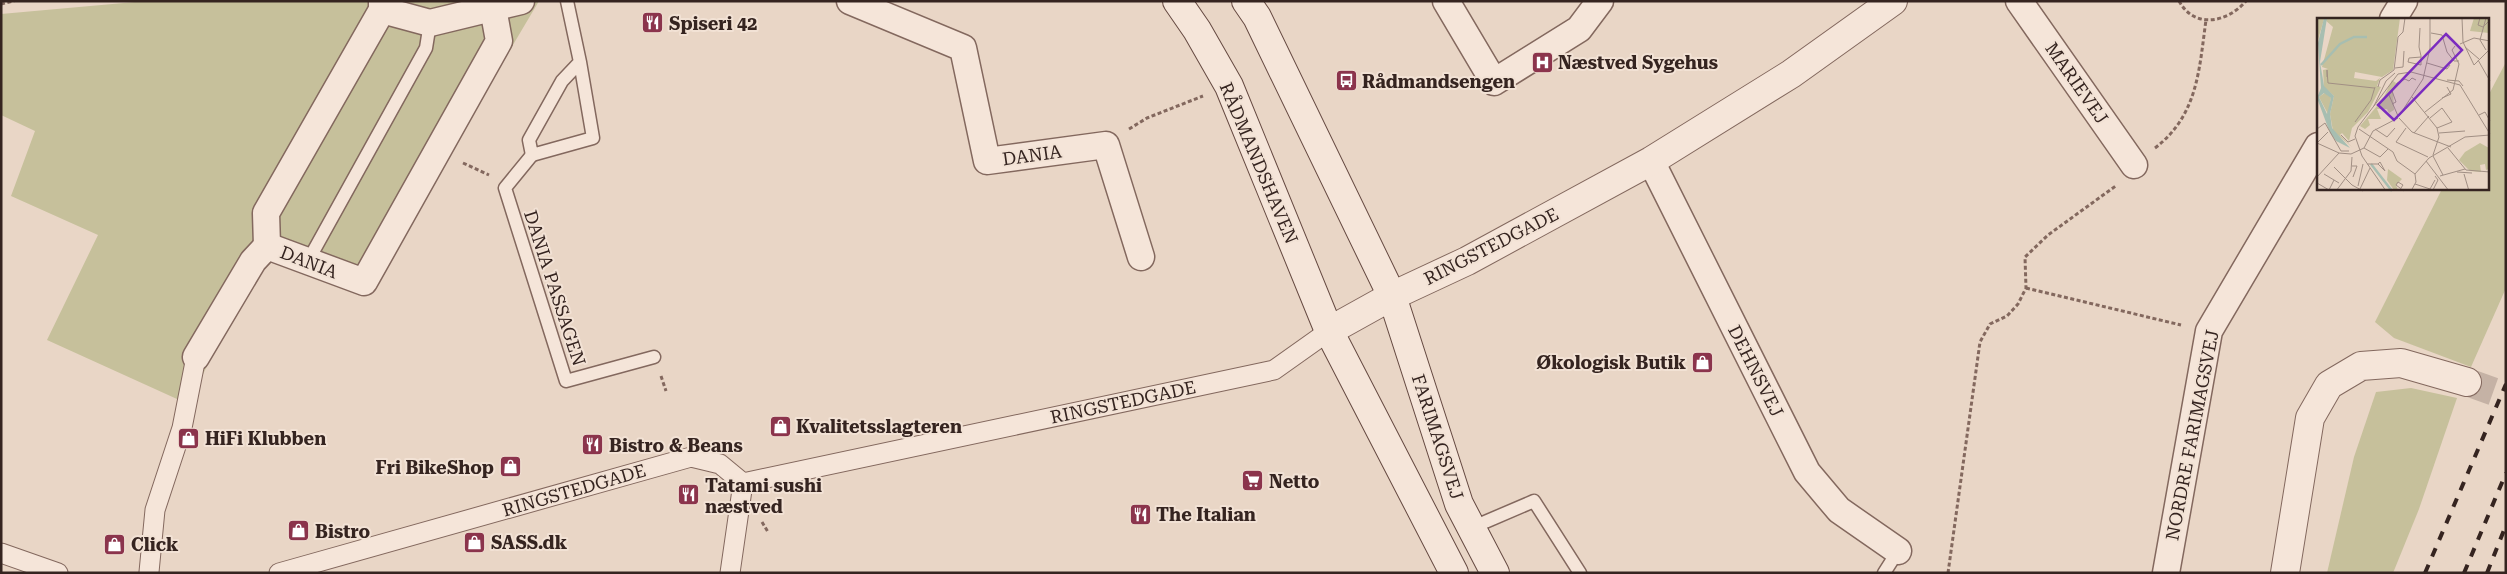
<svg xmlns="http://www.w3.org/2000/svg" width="2507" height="574" font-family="'Roboto Serif',serif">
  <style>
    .green { fill: #c6c09b }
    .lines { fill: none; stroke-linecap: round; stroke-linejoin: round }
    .tertiary-tunnel { stroke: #c5b2a5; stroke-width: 28; stroke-dasharray: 28 14; stroke-linecap: butt }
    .service-casing { stroke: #83685e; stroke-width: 15 }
    .pedestrian-casing { stroke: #83685e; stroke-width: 21 }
    .minor-casing { stroke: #83685e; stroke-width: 29 }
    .tertiary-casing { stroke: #83685e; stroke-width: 30 }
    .secondary-casing { stroke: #654941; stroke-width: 30 }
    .path { stroke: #83685e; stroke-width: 3; stroke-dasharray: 4 2.5; stroke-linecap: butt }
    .service { stroke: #f5e5d9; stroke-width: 12 }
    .pedestrian { stroke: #f5e5d9; stroke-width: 19 }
    .minor { stroke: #f5e5d9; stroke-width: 26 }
    .tertiary { stroke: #f5e5d9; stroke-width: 28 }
    .secondary { stroke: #f5e5d9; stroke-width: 28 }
    .rail { stroke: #352420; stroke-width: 4; stroke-dasharray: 9 9; stroke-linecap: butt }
    .labels { text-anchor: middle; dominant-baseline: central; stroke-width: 4; stroke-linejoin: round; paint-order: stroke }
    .poi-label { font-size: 18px; font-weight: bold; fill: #352420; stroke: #f2e2d5; text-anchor: start }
    .street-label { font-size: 18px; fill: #352420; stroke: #f2e2d5 }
    .inset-river { fill: none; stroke: #a7beb1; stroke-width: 2.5 }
    .inset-road { fill: none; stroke: #a18f84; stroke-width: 1 }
    .view { fill: #7b2cbf; fill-opacity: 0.15; stroke: #7b2cbf; stroke-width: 2.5 }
    .inset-edge { fill: none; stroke: #352420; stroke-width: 2.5 }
  </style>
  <rect width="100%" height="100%" fill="#e9d6c6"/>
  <g class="green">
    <polygon points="146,1 539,1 435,176 374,286 270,241 188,404 47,340 98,235 11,196 35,131 1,115 1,14"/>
    <polygon points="2506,62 2506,288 2471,367 2394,338 2375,322 2442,189 2488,189 2488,96"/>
    <polygon points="2411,388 2457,398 2419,509 2393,573 2327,573 2354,457 2376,392"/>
  </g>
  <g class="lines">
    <polyline class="tertiary-tunnel" points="2467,382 2506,396"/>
    <defs>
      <g id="service">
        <polyline points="567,1 580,62 593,138 532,155 529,140 562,81 580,62"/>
        <polyline points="532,155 505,188 566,381 654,357"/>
        <polyline points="308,261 426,48 430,23"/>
        <polyline points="1471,528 1534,501 1580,573"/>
        <polyline points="1884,573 1898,551"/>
      </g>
      <g id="pedestrian">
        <polyline points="1,553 58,573"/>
        <polyline points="149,572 155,510 182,428 196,357"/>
        <polyline points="279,573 691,457 720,464 743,483 1274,370 1329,331"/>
        <polyline points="730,573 743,483"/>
      </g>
      <g id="minor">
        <polyline points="850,1 963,48 987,161 1106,145 1141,257"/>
        <polyline points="1446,1 1494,82 1579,29 1600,1"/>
        <polyline points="2019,1 2134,165"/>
        <polyline points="382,10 430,23 521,1"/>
        <polyline points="2393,19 2404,1"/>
        <polyline points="1651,161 1807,472 1839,510 1898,551"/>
        <polyline points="267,246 364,282 499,41 493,8"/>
        <polyline points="267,246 266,213 382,10 382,1"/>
        <polyline points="196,357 253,261 267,246"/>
        <polyline points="2166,573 2209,331 2318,146"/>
      </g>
      <g id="tertiary">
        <polyline points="1329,331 1392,296 1467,261 1651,161 1791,74 1893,1"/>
        <polyline points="2285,573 2310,418 2329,385 2361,366 2401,363 2467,382"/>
      </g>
      <g id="secondary">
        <polyline points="1177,1 1197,30 1229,86 1329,331 1454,573"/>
        <polyline points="1246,1 1257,17 1392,296 1459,504 1495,573"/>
      </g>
    </defs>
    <use href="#service" class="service-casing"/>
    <use href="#pedestrian" class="pedestrian-casing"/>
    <use href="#minor" class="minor-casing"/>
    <use href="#tertiary" class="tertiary-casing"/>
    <use href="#secondary" class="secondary-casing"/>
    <g class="path">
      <path d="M2179,1C2195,30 2228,22 2246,1"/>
      <polyline points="1,4 14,1"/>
      <polyline points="1129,129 1147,118 1203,96"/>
      <path d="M2155,148C2198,115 2199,70 2206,20"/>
      <polyline points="463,163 489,175"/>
      <polyline points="2026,288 2181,325"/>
      <polyline points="661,376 666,391"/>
      <polyline points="762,522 768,532"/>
      <polyline points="1948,573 1980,342 1990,324 2007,316 2018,304 2026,288 2025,257 2048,235 2117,185"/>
    </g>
    <use href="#service" class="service"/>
    <use href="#pedestrian" class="pedestrian"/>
    <use href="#minor" class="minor"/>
    <use href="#tertiary" class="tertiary"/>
    <use href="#secondary" class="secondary"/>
    <g class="rail">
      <polyline points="2425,573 2506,384"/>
      <polyline points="2464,573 2506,473"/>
      <polyline points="2487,573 2506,525"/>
    </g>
  </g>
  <defs>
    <symbol id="restaurant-square" viewBox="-11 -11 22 22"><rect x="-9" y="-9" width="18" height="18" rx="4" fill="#8b344c" stroke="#f2e2d5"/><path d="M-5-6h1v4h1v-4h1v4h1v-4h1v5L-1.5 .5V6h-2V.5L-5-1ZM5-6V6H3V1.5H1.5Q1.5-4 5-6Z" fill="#fff"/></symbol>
    <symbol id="hospital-square" viewBox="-11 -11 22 22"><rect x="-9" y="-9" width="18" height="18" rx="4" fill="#8b344c" stroke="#f2e2d5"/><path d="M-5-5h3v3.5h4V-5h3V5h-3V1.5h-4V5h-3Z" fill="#fff"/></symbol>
    <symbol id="bus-square" viewBox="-11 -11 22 22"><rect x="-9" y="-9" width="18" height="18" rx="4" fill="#8b344c" stroke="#f2e2d5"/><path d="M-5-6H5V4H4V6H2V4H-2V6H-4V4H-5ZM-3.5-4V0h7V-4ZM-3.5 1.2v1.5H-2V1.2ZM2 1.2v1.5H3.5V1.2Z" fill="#fff"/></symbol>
    <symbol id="shop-square" viewBox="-11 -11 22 22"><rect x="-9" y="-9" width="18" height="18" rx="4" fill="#8b344c" stroke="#f2e2d5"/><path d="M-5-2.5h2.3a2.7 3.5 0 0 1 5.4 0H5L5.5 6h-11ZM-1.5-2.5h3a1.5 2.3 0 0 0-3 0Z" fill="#fff"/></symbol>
    <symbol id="supermarket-square" viewBox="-11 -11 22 22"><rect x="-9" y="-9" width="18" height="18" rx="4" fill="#8b344c" stroke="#f2e2d5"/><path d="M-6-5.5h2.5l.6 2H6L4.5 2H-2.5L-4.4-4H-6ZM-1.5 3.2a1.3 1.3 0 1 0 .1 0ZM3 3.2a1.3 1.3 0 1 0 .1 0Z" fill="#fff"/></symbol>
  </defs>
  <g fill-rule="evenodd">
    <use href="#restaurant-square" x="640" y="10" width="25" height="25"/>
    <use href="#hospital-square" x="1530" y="50" width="25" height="25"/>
    <use href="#bus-square" x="1334" y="68" width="25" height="25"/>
    <use href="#shop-square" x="1690" y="350" width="25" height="25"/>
    <use href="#shop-square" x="768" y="414" width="25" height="25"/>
    <use href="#shop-square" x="176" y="426" width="25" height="25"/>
    <use href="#restaurant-square" x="580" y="432" width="25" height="25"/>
    <use href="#shop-square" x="498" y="454" width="25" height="25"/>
    <use href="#supermarket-square" x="1240" y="468" width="25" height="25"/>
    <use href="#restaurant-square" x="676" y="482" width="25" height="25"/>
    <use href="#restaurant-square" x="1128" y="502" width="25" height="25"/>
    <use href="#shop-square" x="286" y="518" width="25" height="25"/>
    <use href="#shop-square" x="462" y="530" width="25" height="25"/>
    <use href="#shop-square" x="102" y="532" width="25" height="25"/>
  </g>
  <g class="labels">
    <g class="poi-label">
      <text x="669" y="23">Spiseri 42</text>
      <text x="1558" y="62">Næstved Sygehus</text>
      <text x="1362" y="81">Rådmandsengen</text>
      <text x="1686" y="362" text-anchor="end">Økologisk Butik</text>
      <text x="796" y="426">Kvalitetsslagteren</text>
      <text x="205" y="438">HiFi Klubben</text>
      <text x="609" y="445">Bistro &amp; Beans</text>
      <text x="494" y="467" text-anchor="end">Fri BikeShop</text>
      <text x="1269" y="481">Netto</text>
      <text x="705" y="485">Tatami sushi<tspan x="705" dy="21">næstved</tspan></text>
      <text x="1156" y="514">The Italian</text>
      <text x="315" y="531">Bistro</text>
      <text x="491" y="542">SASS.dk</text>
      <text x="131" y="544">Click</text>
    </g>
    <g class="street-label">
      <text transform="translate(2077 83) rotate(55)">MARIEVEJ</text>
      <text transform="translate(1032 155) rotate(-8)">DANIA</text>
      <text transform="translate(1259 163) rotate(67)">RÅDMANDSHAVEN</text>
      <text transform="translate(1491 246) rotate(-27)">RINGSTEDGADE</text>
      <text transform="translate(309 262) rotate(21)">DANIA</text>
      <text transform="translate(555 288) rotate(72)">DANIA PASSAGEN</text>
      <text transform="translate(1756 371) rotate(63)">DEHNSVEJ</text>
      <text transform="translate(1123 402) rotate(-12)">RINGSTEDGADE</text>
      <text transform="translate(2192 435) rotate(-79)">NORDRE FARIMAGSVEJ</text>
      <text transform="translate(1438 437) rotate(72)">FARIMAGSVEJ</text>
      <text transform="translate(574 490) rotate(-16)">RINGSTEDGADE</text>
    </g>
  </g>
  <g transform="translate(2317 18)">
    <rect width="172" height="172" fill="#e9d6c6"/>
    <path d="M0,0H83L76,52L65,59L38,54L37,60L59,63L63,60L60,68L64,69L51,94L35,110L32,123L25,115L23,117L35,129L16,113L13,96L17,78L7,69L6,52L11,51L5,49L16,9L7,1L1,22ZM157,0H172V15L153,13ZM75,62L79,65L76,72L77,92L72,95L70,91H60L64,101H51L53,107L48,111L43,108L66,81ZM9,74L14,80L11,96L2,79ZM163,125L172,130V151L169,152L168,146L163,147L164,154L153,153L142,142L148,134ZM71,151L85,161L79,167L81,172H77L70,162Z" fill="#c6c09b"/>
    <path d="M7,0H10L3,44L7,68L17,78L13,96L15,110L33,130L19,123L13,115L0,80L4,70L1,25ZM7,75L14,80L10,96L2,79Z" fill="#a7beb1" fill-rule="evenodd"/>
    <path class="inset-river" d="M4,47L23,26L37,19H50M54,146L75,173"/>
    <path class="inset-road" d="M145,0L146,24L157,47L173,31M163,0L161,7L166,9L173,2M169,0L163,22L169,32M103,10L102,29L104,38V47L91,44L92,40L104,39M114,15L125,17L130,34L137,43H142M143,26L157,20L173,23M148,29L162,41M161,42L173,63M110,45L130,51L133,47M78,50L86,49L87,33M10,59V52L11,65L57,70M130,62L142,63L146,68M61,69L63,62L77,52L81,19L86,14L88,0M75,73L79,84L75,86M72,76L80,65L88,61L92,63L95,60L99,62M72,77L81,98M95,79L120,110L122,119L116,137M125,80L134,76L130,69M57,88L69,63L78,55M108,94L136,72L142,46L135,32L138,28M162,97L168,94L173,103M82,98L106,61L113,30V0M82,100L95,114L134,129M113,100L125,90L135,104L120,110M38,104L54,82L58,69M89,110L79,124L111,139M0,111L8,105L24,133H32M42,111L76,134L80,143L98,156M58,111L70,119L78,110M97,115L112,98M122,115L148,113M24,117L31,124L38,121M0,125L22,135L34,136L47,130L56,113L81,100M0,125L11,114M47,130L63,139L71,131M131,130L149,152L173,154M116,138L126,157M109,143L132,173M50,146H61L68,153L63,144L61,146M35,148H40L36,159M17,149L35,167L46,173M140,154L155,155M7,156L22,165M98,156L112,140L148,119L173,117M147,156L152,173M123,158L148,151M0,159L22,135M0,165L12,172L17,162M98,166L113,171L118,162M41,168L46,146M84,170L86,167L81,164L79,167L87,173M116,172L121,162L118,158M19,173L34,153L35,139M42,173L53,150M69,173L45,138L38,118L41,109L81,56L94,54L143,67L173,116M94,173L99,164L98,156"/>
    <path class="view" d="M129,16L145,32L77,102L61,87Z"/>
    <rect width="172" height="172" class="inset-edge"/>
  </g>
  <rect width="2507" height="574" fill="none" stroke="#352420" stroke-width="5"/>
</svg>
